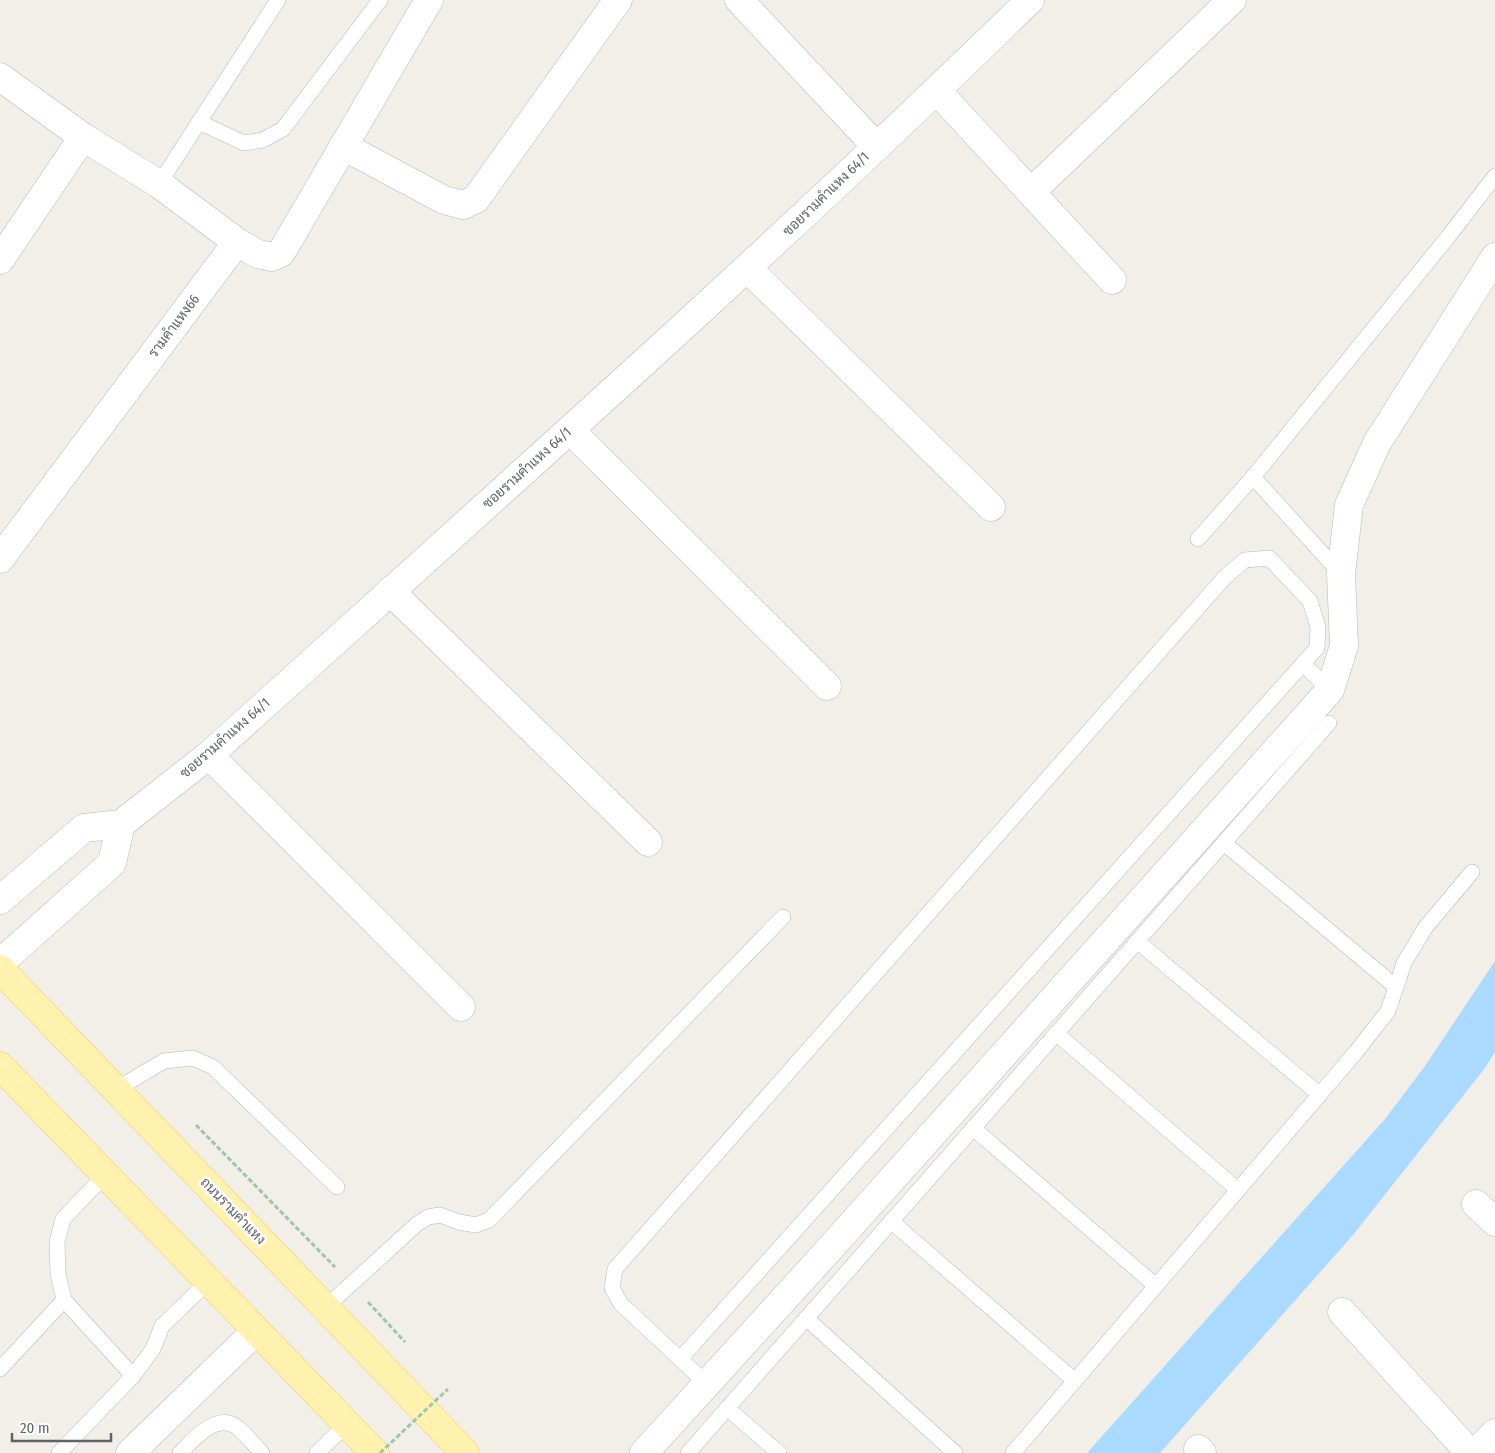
<svg xmlns="http://www.w3.org/2000/svg" width="1495" height="1453" font-family="'Fira Sans Condensed',Sarabun,sans-serif">
  <style>
    .water { fill: #aadaff }
    .lines { fill: none; stroke-linecap: round; stroke-linejoin: round }
    .lane-casing { stroke: #b5b8bc; stroke-width: 16 }
    .street-casing { stroke: #b5b8bc; stroke-width: 29 }
    .primary-casing { stroke: #f2c960; stroke-width: 29 }
    .path { stroke: #9cc7a9; stroke-width: 3; stroke-dasharray: 5 2.5; stroke-linecap: butt }
    .lane { stroke: #fff; stroke-width: 15 }
    .street { stroke: #fff; stroke-width: 28 }
    .primary { stroke: #fff2af; stroke-width: 28 }
    .path-bridge { stroke: #9cc7a9; stroke-width: 3; stroke-dasharray: 5 2.5; stroke-linecap: butt }
    .labels { text-anchor: middle; dominant-baseline: central; stroke-width: 5; stroke-linejoin: round; paint-order: stroke }
    .street-label { font-size: 14px; fill: #5f6368; stroke: #fff }
  </style>
  <rect width="100%" height="100%" fill="#f1efe8"/>
  <polygon class="water" points="1495,961 1495,1052 1485,1068 1353,1235 1160,1453 1087,1453 1385,1119 1425,1066"/>
  <g class="lines">
    <defs>
      <g id="lane">
        <polyline points="199,122 244,143 263,140 283,129 380,0"/>
        <polyline points="159,184 278,0"/>
        <polyline points="1253,477 1341,574"/>
        <polyline points="1198,539 1253,477 1448,237 1495,176"/>
        <polyline points="1303,664 1330,690"/>
        <polyline points="1224,843 1396,987"/>
        <polyline points="1137,941 1320,1095"/>
        <polyline points="1056,1033 1238,1190"/>
        <polyline points="115,1090 164,1061 193,1058 213,1067 337,1187"/>
        <polyline points="973,1128 1156,1286"/>
        <polyline points="891,1221 1075,1381"/>
        <polyline points="64,1300 133,1376"/>
        <polyline points="326,1307 417,1224 428,1217 440,1215 459,1222 476,1225 489,1220 783,917"/>
        <polyline points="806,1318 955,1453"/>
        <polyline points="681,1358 1317,648 1318,627 1310,601 1269,558 1245,560 1225,577 615,1269 612,1288 621,1304 707,1384"/>
        <polyline points="0,1369 64,1300 58,1274 57,1242 63,1219 105,1175"/>
        <polyline points="727,1408 779,1453"/>
        <polyline points="59,1453 133,1376 153,1349 162,1326 209,1281"/>
        <path d="M180,1453C193,1440 216,1412 237,1427C246,1434 254,1445 262,1453"/>
        <polyline points="317,1453 347,1424"/>
        <polyline points="688,1453 1329,723"/>
        <polyline points="1013,1453 1356,1052 1388,1011 1404,963 1425,928 1472,872"/>
      </g>
      <g id="street">
        <polyline points="739,0 876,146"/>
        <polyline points="0,77 83,137 159,184 237,242 258,254 272,257 281,253 429,0"/>
        <polyline points="937,91 1112,280"/>
        <polyline points="343,146 444,200 463,205 476,199 618,0"/>
        <polyline points="1031,192 1232,0"/>
        <polyline points="0,260 83,137"/>
        <polyline points="748,269 991,507"/>
        <polyline points="570,430 827,686"/>
        <polyline points="0,559 237,242"/>
        <polyline points="390,591 648,842"/>
        <polyline points="209,755 461,1007"/>
        <path d="M0,900L84,828L121,824L209,755C485,506 764,259 1030,0"/>
        <polyline points="0,963 112,863 121,824"/>
        <polyline points="1476,1204 1495,1222"/>
        <polyline points="1342,1312 1470,1453"/>
        <polyline points="1198,1449 1202,1453"/>
        <polyline points="130,1453 256,1331"/>
        <polyline points="644,1453 834,1244 1330,690 1344,646 1341,574 1349,505 1377,443 1495,257"/>
        <polyline points="1475,1453 1495,1433"/>
      </g>
      <g id="primary">
        <polyline points="0,969 465,1453"/>
        <polyline points="0,1066 375,1453"/>
      </g>
    </defs>
    <use href="#lane" class="lane-casing"/>
    <use href="#street" class="street-casing"/>
    <use href="#primary" class="primary-casing"/>
    <g class="path">
      <polyline points="196,1125 335,1267"/>
      <polyline points="368,1302 405,1342"/>
    </g>
    <use href="#lane" class="lane"/>
    <use href="#street" class="street"/>
    <use href="#primary" class="primary"/>
    <polyline class="path-bridge" points="380,1453 448,1389"/>
  </g>
  <g class="labels">
    <g class="street-label">
      <text transform="translate(826 194) rotate(-44)">ซอยรามคำแหง 64/1</text>
      <text transform="translate(174 326) rotate(-53)">รามคำแหง66</text>
      <text transform="translate(527 468) rotate(-42)">ซอยรามคำแหง 64/1</text>
      <text transform="translate(225 738) rotate(-41)">ซอยรามคำแหง 64/1</text>
      <text transform="translate(233 1211) rotate(46)">ถนนรามคำแหง</text>
    </g>
  </g>
  <path d="M12 1433v8h99v-8" fill="none" stroke="#5f6368" stroke-width="2.5"/>
  <text x="20" y="1433" font-size="15" fill="#5f6368" stroke="#ffffff" stroke-width="4" paint-order="stroke">20 m</text>
</svg>
